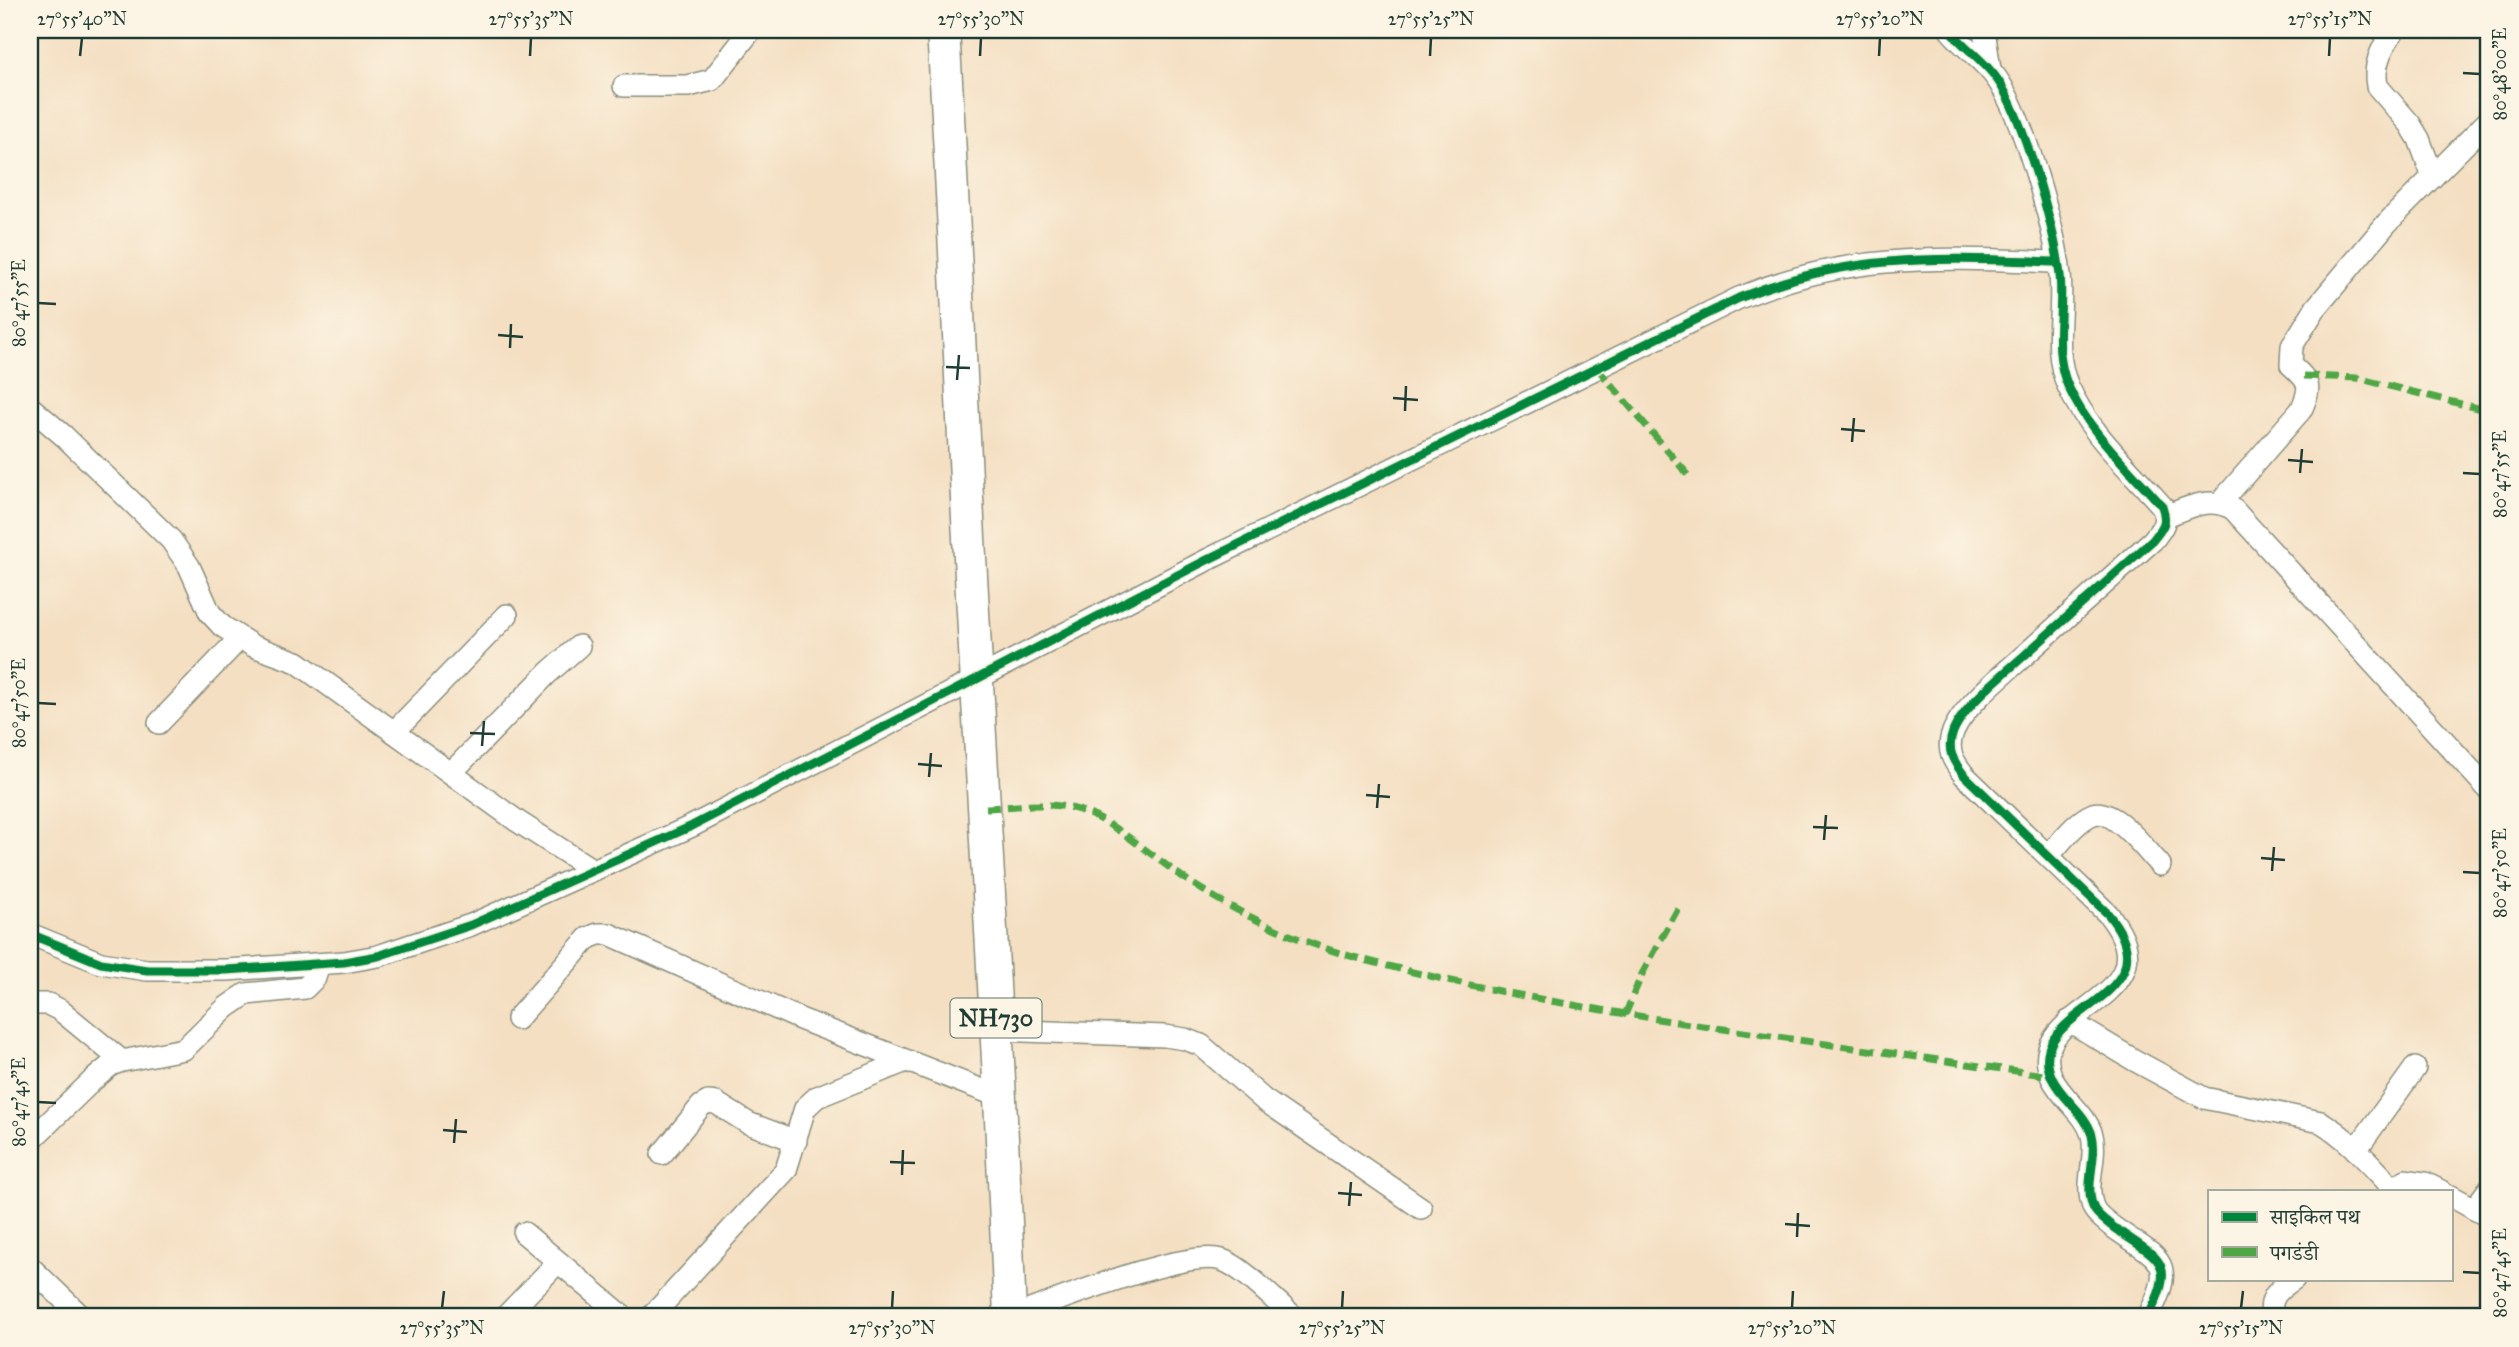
<svg xmlns="http://www.w3.org/2000/svg" width="2519" height="1347" font-family="'IM FELL Great Primer','Noto Serif Devanagari',serif">
  <style>
    .lines { fill: none; stroke-linecap: round; stroke-linejoin: round }
    .minor-casing { stroke: #8a8e7b; stroke-width: 24 }
    .highway-casing { stroke: #8a8e7b; stroke-width: 35 }
    .minor { stroke: #fff; stroke-width: 21 }
    .highway { stroke: #fff; stroke-width: 32 }
    .quiet { stroke: #4fa644; stroke-width: 7; stroke-dasharray: 14 7; stroke-linecap: butt }
    .cycleway-casing { stroke: #fcf5e5; stroke-width: 13 }
    .cycleway { stroke: #00873e; stroke-width: 9 }
    .ticks { fill: none; stroke: #1f3d34; stroke-width: 2.5 }
    .labels { text-anchor: middle; dominant-baseline: central; stroke-width: 6; stroke-linejoin: round; paint-order: stroke }
    .shield { fill: #fcf5e5; stroke: #617469; stroke-width: 2 }
    .shield-label { font-size: 23px; font-weight: bold; fill: #1f3d34 }
    .neatline { fill: none; stroke: #1f3d34; stroke-width: 2.5 }
    .ticks-label { font-size: 18px; text-anchor: middle; fill: #1f3d34 }
  </style>
  <rect width="100%" height="100%" fill="#fcf5e5"/>
  <filter id="ink" filterUnits="userSpaceOnUse"><feTurbulence type="fractalNoise" baseFrequency=".0143" numOctaves="2"/><feDisplacementMap in="SourceGraphic" scale="14" xChannelSelector="R" yChannelSelector="G"/><feConvolveMatrix kernelMatrix="1 2 1 2 8 2 1 2 1" color-interpolation-filters="sRGB"/></filter>
  <filter id="wash" filterUnits="userSpaceOnUse"><feTurbulence type="fractalNoise" baseFrequency=".00686" numOctaves="4" result="noise"/><feDisplacementMap in="SourceGraphic" scale="28" xChannelSelector="R" yChannelSelector="G"/><feGaussianBlur stdDeviation="1.57" result="paint"/><feColorMatrix in="noise" values="0 0 0 0 0 0 0 0 0 0 0 0 0 0 0 0 0 1.4 0 .05"/><feComposite in="paint" operator="in"/></filter>
  <g filter="url(#wash)">
    <rect width="100%" height="100%" fill="#f4dfc2"/>
  </g>
  <g filter="url(#ink)">
    <g class="lines">
      <defs>
        <g id="minor">
          <path d="M1950,30C1964,48 1984,60 1997,79C2023,116 2055,229 2060,275C2064,312 2052,350 2068,386C2089,433 2129,468 2162,506C2168,523 2163,527 2153,540C2111,578 2068,616 2026,654C2005,673 1963,706 1953,732C1946,750 1953,761 1964,775L2108,914C2180,1003 2019,1006 2052,1078C2062,1099 2085,1112 2092,1135C2098,1158 2083,1186 2094,1209C2098,1216 2107,1222 2113,1227C2159,1260 2178,1259 2148,1317"/>
          <polyline points="1984,30 1990,69"/>
          <path d="M2393,32C2381,49 2373,65 2377,86L2410,124L2419,139L2433,177"/>
          <polyline points="624,86 688,86 712,80 751,30"/>
          <polyline points="30,407 64,436 171,540 189,566 210,613 222,626 253,646 297,662 517,821 593,870"/>
          <path d="M2221,502L2301,410C2312,386 2310,382 2291,365L2292,346L2315,309L2387,223L2489,120"/>
          <path d="M2166,516C2188,507 2210,496 2233,509L2489,790"/>
          <polyline points="159,723 239,639"/>
          <polyline points="394,732 507,615"/>
          <polyline points="451,773 548,673 579,646"/>
          <path d="M2049,855C2061,842 2076,821 2093,814C2114,807 2147,851 2160,865"/>
          <path d="M30,934L101,963L147,970H226L344,962L378,956L471,925L692,826L1205,561L1739,298C1849,252 1942,258 2057,262"/>
          <polyline points="30,1004 48,1004 60,1010 122,1061"/>
          <polyline points="517,1019 588,938 598,934 609,934 800,1019 1000,1097"/>
          <path d="M2069,1021L2134,1060L2204,1098L2321,1122C2349,1139 2370,1164 2393,1188"/>
          <polyline points="997,1030 1165,1036 1185,1039 1201,1045 1264,1100 1421,1208"/>
          <polyline points="30,1141 93,1080 111,1065 122,1061 184,1049 227,1007 246,994 305,988 315,978 319,964"/>
          <polyline points="2356,1150 2415,1068"/>
          <polyline points="662,1154 701,1106 708,1102 716,1103 748,1123 796,1141"/>
          <polyline points="2389,1191 2406,1180 2425,1183 2441,1191"/>
          <polyline points="2451,1196 2489,1217"/>
          <polyline points="2474,1209 2489,1189"/>
          <polyline points="524,1233 624,1317"/>
          <polyline points="30,1267 82,1317"/>
          <polyline points="505,1317 558,1262"/>
          <polyline points="651,1317 786,1170 805,1108 817,1097 906,1061"/>
          <path d="M1011,1317C1052,1303 1185,1248 1222,1260C1243,1267 1276,1302 1294,1317"/>
          <path d="M2273,1317C2267,1298 2279,1289 2294,1279"/>
        </g>
        <path id="highway" d="M943,30C955,224 962,418 973,612C986,847 1001,1082 1010,1317"/>
      </defs>
      <use href="#minor" class="minor-casing"/>
      <use href="#highway" class="highway-casing"/>
      <use href="#minor" class="minor"/>
      <use href="#highway" class="highway"/>
      <g class="quiet">
        <polyline points="1597,368 1689,476"/>
        <polyline points="2304,376 2357,378 2489,411"/>
        <path d="M986,808C1014,807 1047,801 1075,809C1113,819 1158,862 1193,884C1241,915 1294,940 1350,956C1511,1000 1675,1022 1840,1046C1911,1056 1981,1066 2051,1076"/>
        <polyline points="1625,1015 1642,974 1681,903"/>
      </g>
      <defs>
        <g id="cycleway">
          <path d="M1950,30C1964,48 1984,60 1997,79C2023,116 2055,229 2060,275C2064,312 2052,350 2068,386C2089,433 2129,468 2162,506C2168,523 2163,527 2153,540C2111,578 2068,616 2026,654C2005,673 1963,706 1953,732C1946,750 1953,761 1964,775L2108,914C2180,1003 2019,1006 2052,1078C2062,1099 2085,1112 2092,1135C2098,1158 2083,1186 2094,1209C2098,1216 2107,1222 2113,1227C2159,1260 2178,1259 2148,1317"/>
          <path d="M30,934L101,963L147,970H226L344,962L378,956L471,925L692,826L1205,561L1739,298C1849,252 1942,258 2057,262"/>
        </g>
      </defs>
      <use href="#cycleway" class="cycleway-casing"/>
      <use href="#cycleway" class="cycleway"/>
    </g>
  </g>
  <path class="ticks" d="M80,56L82,38M530,56L531,38M980,56L981,38M1430,56L1431,38M1879,56L1880,38M2329,56L2330,38M2463,73L2480,74M38,303L56,304M498,335L523,337M510,348L511,324M946,367L970,368M957,380L959,355M1393,398L1418,400M1405,411L1406,386M1841,429L1865,431M1852,442L1854,418M2288,460L2313,462M2300,473L2302,449M2463,473L2480,474M38,703L56,704M470,733L495,734M482,746L484,721M918,764L942,766M929,777L931,753M1366,795L1390,797M1377,808L1379,784M1813,827L1838,828M1824,840L1826,815M2261,858L2285,860M2272,871L2274,847M2463,872L2480,873M38,1102L56,1103M443,1130L467,1132M454,1143L456,1119M890,1162L915,1163M902,1175L903,1150M1338,1193L1362,1195M1349,1206L1351,1182M1785,1224L1810,1226M1797,1237L1798,1213M2463,1272L2480,1273M442,1308L444,1291M892,1308L893,1291M1342,1308L1343,1291M1792,1308L1793,1291M2241,1308L2243,1291"/>
  <g class="labels">
    <rect class="shield" x="950.5" y="998.5" width="91" height="39" rx="5"/>
    <g class="shield-label">
      <text x="996" y="1018">NH730</text>
    </g>
  </g>
  <rect width="2519" height="1347" fill="none" stroke="#fcf5e5" stroke-width="77"/>
  <rect x="2208" y="1190" width="245" height="91" fill="#fcf5e5" stroke="#a4ab9e" stroke-width="2"/>
  <rect x="2222" y="1212" width="35" height="10" fill="#00873e" stroke="#a4ab9e" stroke-width="2"/>
  <text x="2270" y="1224" font-size="21" fill="#1f3d34">साइकिल पथ</text>
  <rect x="2222" y="1247" width="35" height="10" fill="#4fa644" stroke="#a4ab9e" stroke-width="2"/>
  <text x="2270" y="1260" font-size="21" fill="#1f3d34">पगडंडी</text>
  <rect x="38" y="38" width="2442" height="1270" class="neatline"/>
  <g class="ticks-label">
    <text x="82" y="25">27°55'40"N</text>
    <text x="531" y="25">27°55'35"N</text>
    <text x="981" y="25">27°55'30"N</text>
    <text x="1431" y="25">27°55'25"N</text>
    <text x="1880" y="25">27°55'20"N</text>
    <text x="2330" y="25">27°55'15"N</text>
    <text transform="translate(2500 74) rotate(-90)" y="6">80°48'00"E</text>
    <text transform="translate(19 303) rotate(-90)" y="6">80°47'55"E</text>
    <text transform="translate(2500 474) rotate(-90)" y="6">80°47'55"E</text>
    <text transform="translate(19 703) rotate(-90)" y="6">80°47'50"E</text>
    <text transform="translate(2500 873) rotate(-90)" y="6">80°47'50"E</text>
    <text transform="translate(19 1102) rotate(-90)" y="6">80°47'45"E</text>
    <text transform="translate(2500 1273) rotate(-90)" y="6">80°47'45"E</text>
    <text x="442" y="1334">27°55'35"N</text>
    <text x="892" y="1334">27°55'30"N</text>
    <text x="1342" y="1334">27°55'25"N</text>
    <text x="1792" y="1334">27°55'20"N</text>
    <text x="2241" y="1334">27°55'15"N</text>
  </g>
</svg>
